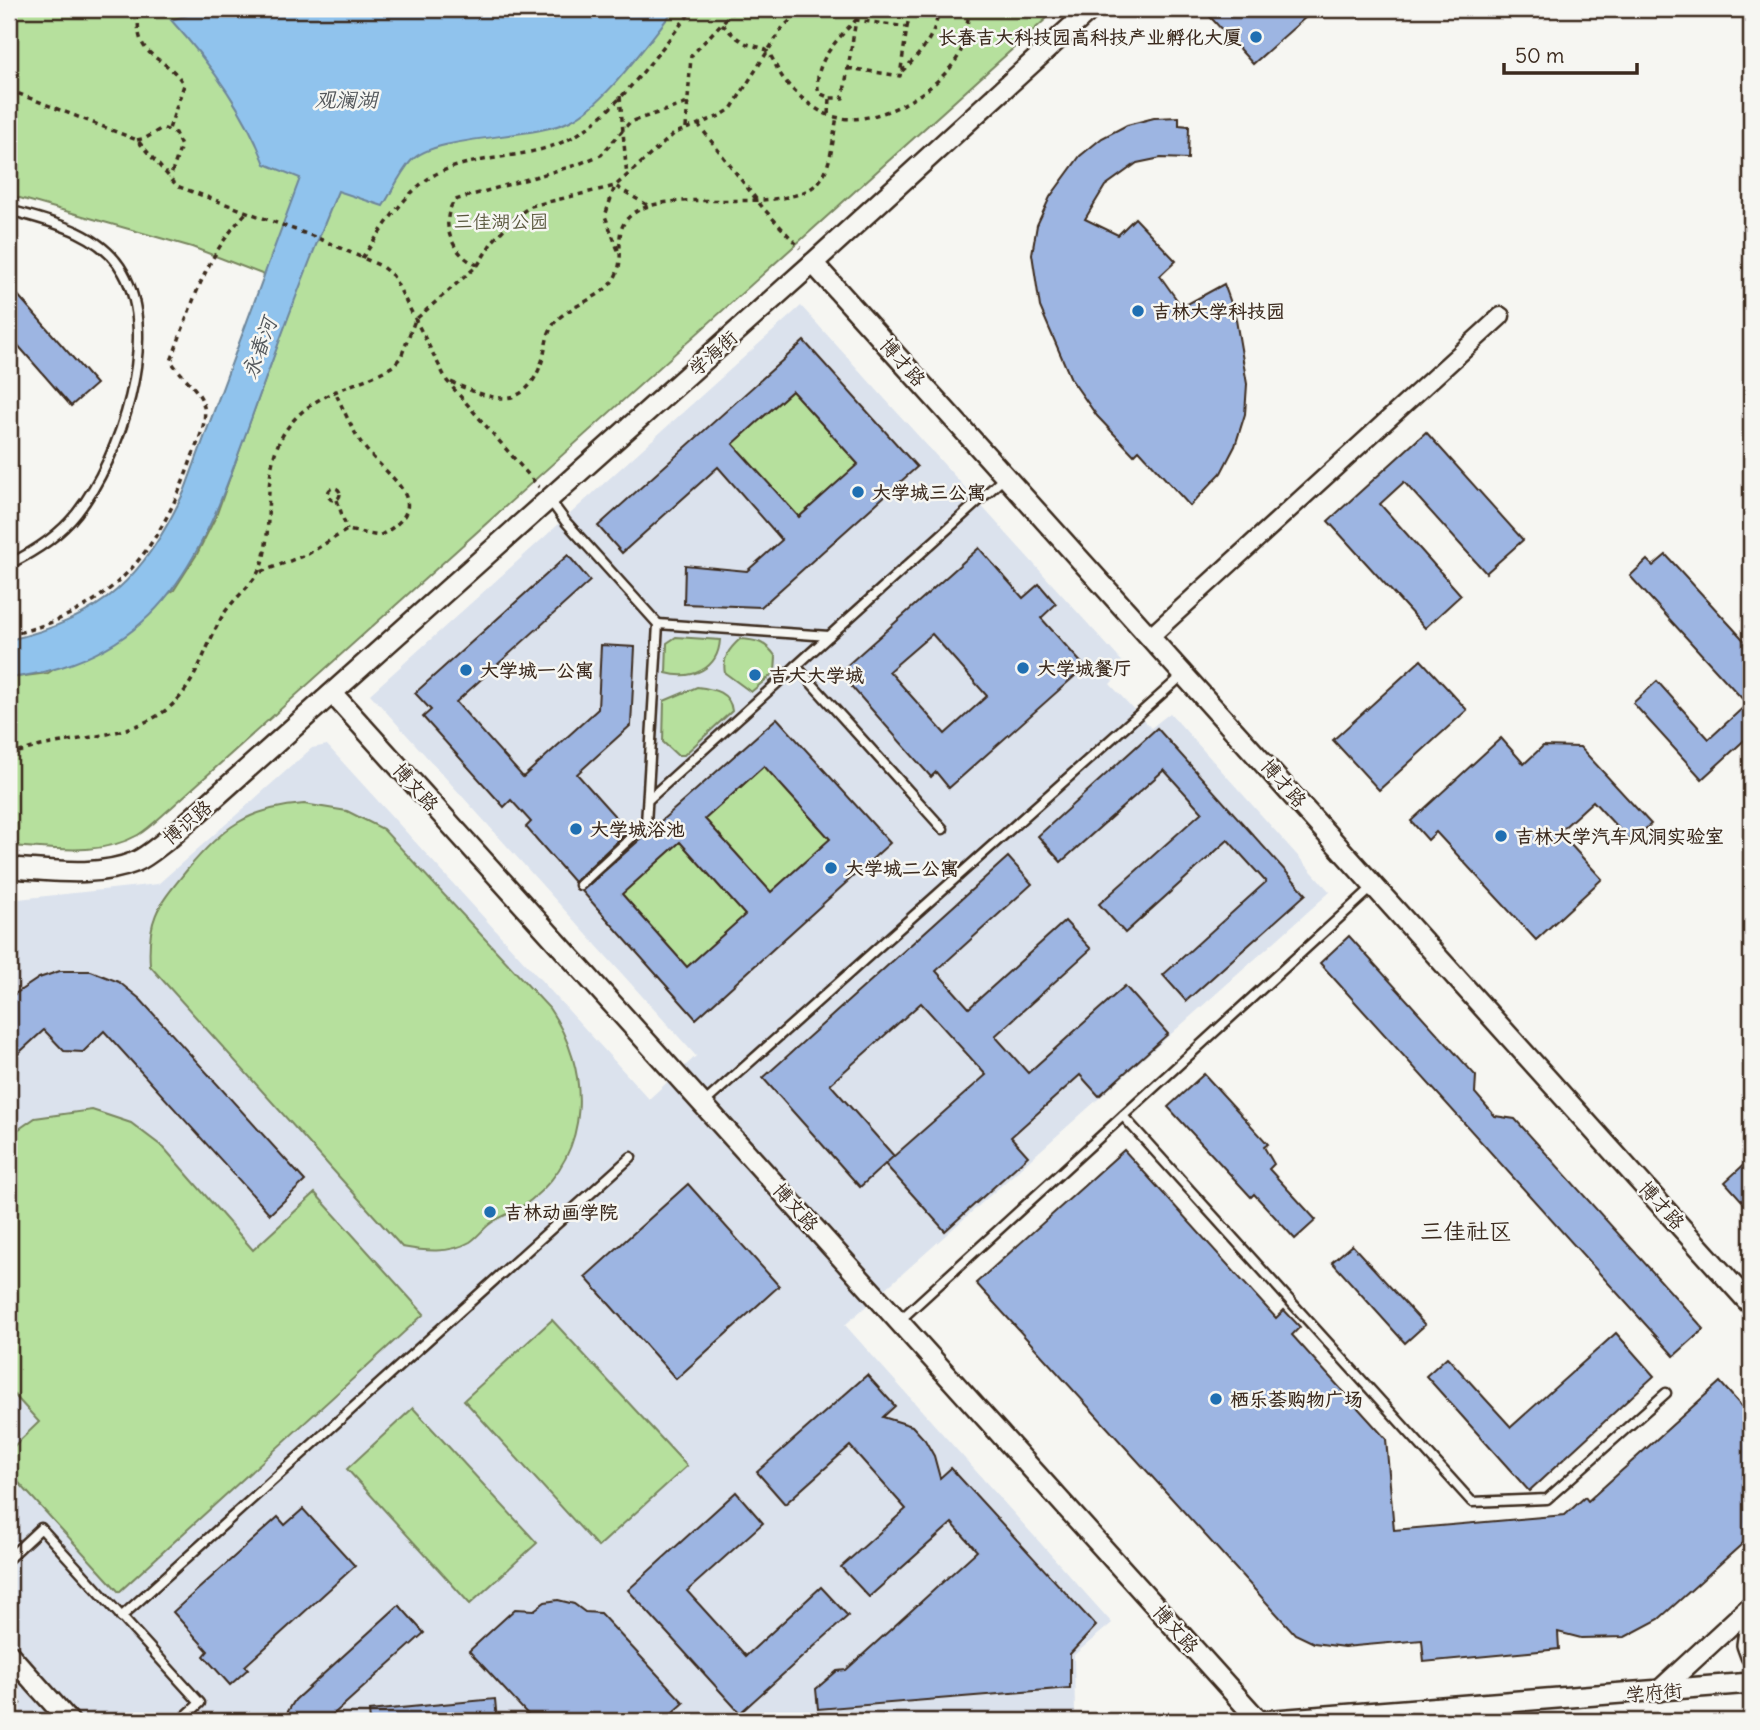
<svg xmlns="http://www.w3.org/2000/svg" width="1760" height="1730" font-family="Delius,'LXGW WenKai TC',sans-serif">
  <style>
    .built { fill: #dbe2ed }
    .green { fill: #b6e09d; stroke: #78855e; stroke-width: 2 }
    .water { fill: #90c3ed; stroke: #6e869a; stroke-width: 2 }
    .building { fill: #9db5e2; stroke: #3b2a1e; stroke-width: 2; fill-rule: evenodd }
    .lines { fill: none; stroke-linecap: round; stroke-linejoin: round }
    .service-casing { stroke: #3b2a1e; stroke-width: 13 }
    .minor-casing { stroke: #3b2a1e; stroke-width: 21 }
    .tertiary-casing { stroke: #3b2a1e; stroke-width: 24 }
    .path { stroke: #3b2a1e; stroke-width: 3.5; stroke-dasharray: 5 5; stroke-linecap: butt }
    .service { stroke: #f6f6f2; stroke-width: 8 }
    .minor { stroke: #f6f6f2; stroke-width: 16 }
    .tertiary { stroke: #f6f6f2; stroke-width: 19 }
    .poi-dot { fill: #1f6fb2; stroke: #f6f6f2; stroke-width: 2.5 }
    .labels { text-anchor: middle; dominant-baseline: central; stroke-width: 5; stroke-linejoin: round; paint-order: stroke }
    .poi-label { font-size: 19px; font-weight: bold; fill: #3b2a1e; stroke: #f6f6f2; text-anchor: start }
    .park-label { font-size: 19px; fill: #5a583e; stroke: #f6f6f2 }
    .street-label { font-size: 19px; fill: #3b2a1e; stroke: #f6f6f2 }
    .water-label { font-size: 21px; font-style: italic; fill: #54585c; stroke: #f6f6f2 }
    .quarter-label { font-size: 23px; fill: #3b2a1e; stroke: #f6f6f2 }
  </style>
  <rect width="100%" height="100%" fill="#f6f6f2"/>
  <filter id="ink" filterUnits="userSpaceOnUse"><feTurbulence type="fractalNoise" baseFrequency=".0143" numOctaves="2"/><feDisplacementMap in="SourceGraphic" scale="14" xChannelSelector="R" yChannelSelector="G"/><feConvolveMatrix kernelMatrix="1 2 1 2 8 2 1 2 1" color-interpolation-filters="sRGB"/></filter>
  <g filter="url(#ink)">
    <polygon class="built" points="801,306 1127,667 1110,684 1151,728 1170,713 1330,892 845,1325 1112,1623 1074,1655 1075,1714 994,1721 9,1721 9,900 158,884 312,748 327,745 649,1099 696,1056 370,694"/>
    <g class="green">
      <path d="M9,9H1057L172,807C161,816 150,828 138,835C99,857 51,848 9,846V678L48,673L174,590L197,554L216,516L298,288L192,247L9,195Z"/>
      <polygon points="792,391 858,464 799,517 733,444"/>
      <path d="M676,637L720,640C718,670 691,680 666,673L667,643Z"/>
      <path d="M740,639C757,640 766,642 776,657L775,672L751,692L725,673C722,658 729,649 740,639Z"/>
      <path d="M697,687C714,689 730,692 732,711L684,755H677L663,742L664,701Z"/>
      <polygon points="764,766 830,839 771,892 705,819"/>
      <path d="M304,804L347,811L383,829L549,1008C591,1070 592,1151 531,1200C519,1210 506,1214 494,1221C485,1226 479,1236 470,1242C449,1254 424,1251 402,1247L150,966C147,917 158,906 187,870C222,828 248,808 304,804Z"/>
      <polygon points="680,842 745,915 687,967 622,894"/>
      <polygon points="92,1110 131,1123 164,1148 253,1250 315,1193 424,1314 119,1592 9,1472 9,1451 39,1422 9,1389 9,1136 35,1118"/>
      <polygon points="552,1320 687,1466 598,1547 464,1400"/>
      <polygon points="413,1408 537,1543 470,1604 347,1469"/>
    </g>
    <path class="water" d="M208,9H675C649,40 605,105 570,121C532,140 436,134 411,161C400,173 392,192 383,206L338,191C310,258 285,325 260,394C210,532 177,658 9,678V640C104,618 143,578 184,492L300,178L265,164C244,110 210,63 171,20Z"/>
    <g class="building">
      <polygon points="1203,9 1315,9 1253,64"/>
      <polygon points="1179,117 1179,125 1189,126 1188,159 1161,158 1137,163 1105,186 1085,219 1118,235 1135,218 1176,261 1160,276 1182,307 1224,284 1235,314 1247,384 1245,414 1235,446 1221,473 1190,506 1139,450 1134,455 1097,416 1071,379 1040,307 1032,254 1037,225 1050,197 1080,156 1102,138 1127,125 1154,118"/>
      <polygon points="9,285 96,384 71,406 9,335"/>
      <path d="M804,341L917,467L761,607L684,604L685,565L747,571L782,540L718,467L622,553L598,526ZM792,391L858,464L799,517L733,444Z"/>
      <polygon points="1426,432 1523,540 1486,573 1404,482 1380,504 1461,595 1425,628 1328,521"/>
      <path d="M979,548L1023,598L1039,584L1056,604L1041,618L1085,667L949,788L936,772L931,777L851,686L855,682L843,669ZM932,634L987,696L945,734L889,671Z"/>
      <polygon points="568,555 590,581 456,702 523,777 598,709 601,645 635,647 631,725 577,774 628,831 574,882 526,827 531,822 511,800 504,807 423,717 431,710 415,693"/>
      <polygon points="1666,555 1751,648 1751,734 1702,779 1633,703 1657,681 1709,739 1747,704 1630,576 1647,560 1653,566"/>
      <polygon points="1421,660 1467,710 1379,790 1333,740"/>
      <path d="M777,718L890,843L696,1019L582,891ZM764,766L830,839L771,892L705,819ZM680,842L745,915L687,967L622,894Z"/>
      <polygon points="1157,728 1306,894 1186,1001 1163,975 1266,882 1228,840 1125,933 1099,904 1202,812 1164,770 1061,862 1038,836"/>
      <polygon points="1501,738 1524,764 1543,746 1580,747 1651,824 1631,842 1593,801 1559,832 1602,879 1536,940 1436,832 1428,840 1411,821"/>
      <polygon points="1008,857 1032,884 936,971 969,1008 1065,921 1091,949 995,1036 1028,1073 1125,986 1168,1034 1099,1096 1080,1075 1011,1137 1028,1156 945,1231 885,1164 986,1075 921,1003 830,1084 894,1156 860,1187 763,1078"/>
      <polygon points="1349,936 1476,1076 1475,1093 1495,1116 1515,1119 1704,1329 1674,1356 1320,963"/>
      <polygon points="60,971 91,971 119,982 140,999 305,1181 270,1214 104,1031 83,1052 64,1051 44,1030 9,1062 9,998 39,978"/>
      <polygon points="1204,1074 1268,1144 1264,1147 1274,1164 1269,1169 1316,1220 1295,1239 1254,1194 1251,1197 1168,1107"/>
      <polygon points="1124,1150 1276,1318 1284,1310 1300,1327 1292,1335 1386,1439 1394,1530 1565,1515 1585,1497 1588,1501 1720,1382 1751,1417 1751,1536 1659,1619 1625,1637 1581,1638 1558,1632 1559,1649 1424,1662 1422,1640 1344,1647 1314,1643 1295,1634 976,1283"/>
      <polygon points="1751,1158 1751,1211 1725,1182"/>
      <polygon points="688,1184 779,1286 676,1379 585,1277"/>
      <polygon points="1352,1245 1425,1325 1405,1343 1332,1262"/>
      <polygon points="1616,1333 1654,1376 1529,1491 1426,1376 1447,1357 1511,1427"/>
      <polygon points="867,1375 895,1406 883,1417 912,1426 925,1440 934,1456 940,1478 951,1468 1096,1626 1070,1654 1070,1688 818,1709 816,1689 837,1671 846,1670 977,1551 952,1523 869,1597 841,1567 906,1509 850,1446 785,1504 757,1472"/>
      <polygon points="736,1492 763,1523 687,1591 746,1656 821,1587 848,1616 740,1713 628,1590"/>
      <polygon points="303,1509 355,1566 245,1666 248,1669 230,1685 204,1656 208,1651 173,1612 278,1517 285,1525"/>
      <polygon points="558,1600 574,1604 585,1612 600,1613 684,1703 664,1721 534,1721 469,1651 515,1609 534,1610 545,1602"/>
      <polygon points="399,1605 424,1633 326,1721 282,1721 295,1700"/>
      <polygon points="495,1699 497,1721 370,1721 369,1711"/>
    </g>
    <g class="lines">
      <defs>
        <g id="service">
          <path d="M9,210C49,221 101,232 123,272C161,338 120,458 77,513C59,536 34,552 9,564"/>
          <polyline points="549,499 566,522 658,624 646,824 580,885"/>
          <polyline points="658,624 829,636"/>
          <polyline points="796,666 943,829"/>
          <polyline points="649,799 1005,477"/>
          <polyline points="703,1104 1184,674"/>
          <polyline points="1123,1116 1472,1502 1547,1499 1666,1393"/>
          <polyline points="899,1321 1374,886"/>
          <polyline points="9,1558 41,1528 200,1703 180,1721"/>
          <polyline points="121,1617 631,1157"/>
        </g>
        <polyline id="minor" points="1151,636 1501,316"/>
        <g id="tertiary">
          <polyline points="813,263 1751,1305"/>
          <polyline points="333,694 1259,1721"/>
          <path d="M9,868C49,870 96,878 135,862C147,857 160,845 171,837L813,263L1091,9"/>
          <polyline points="1751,1617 1747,1645 1751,1656"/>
          <polyline points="9,1654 69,1721"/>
          <polyline points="1659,1691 1751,1606"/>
          <polyline points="1263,1721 1751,1683"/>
        </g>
      </defs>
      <use href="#service" class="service-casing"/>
      <use href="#minor" class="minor-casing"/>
      <use href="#tertiary" class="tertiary-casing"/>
      <g class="path">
        <polyline points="108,9 148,15 183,9"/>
        <path d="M139,14C133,61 167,54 184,85L169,129"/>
        <path d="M722,24C730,32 737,39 747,44C753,46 763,47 767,51C773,57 776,68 781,75C790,89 805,102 820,111C862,136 932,96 956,60C966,46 966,25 970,9"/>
        <polyline points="907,27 911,9"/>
        <polyline points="9,36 18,9"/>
        <path d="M848,68L900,76L907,27L856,20L843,98H830L819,93C811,65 838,38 856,20L855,9"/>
        <path d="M902,71C919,56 938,33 938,9"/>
        <polyline points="9,90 137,140 177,186 320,239 381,266 393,276 447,381 539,487"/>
        <polyline points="620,96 627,178"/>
        <polyline points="829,114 830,98"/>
        <polyline points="698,124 763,208 800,248"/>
        <polyline points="686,128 691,56 735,9"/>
        <polyline points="137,140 146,138 162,128 175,133 181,146 170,178"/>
        <polyline points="618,250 605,216 615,186 649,206"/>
        <path d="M362,258C383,229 407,187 440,172C484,153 537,160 578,134C618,110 663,46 693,9"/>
        <path d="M478,265C453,257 438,222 455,200L576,165L601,155L630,122L688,103"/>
        <path d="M451,382C492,400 526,414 543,358C547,343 546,331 558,319C577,301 610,297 618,270C624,252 614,234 627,219C661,180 790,222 821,179C832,163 833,136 837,117"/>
        <circle cx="334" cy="494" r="6"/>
        <polyline points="337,500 347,530"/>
        <path d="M261,572L308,554L347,530L379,536C441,503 386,478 362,444C351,428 343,408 334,390"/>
        <path d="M9,635C110,612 158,555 191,460C197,442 209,422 203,403C198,388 180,375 171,361C192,305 204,257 247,212"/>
        <path d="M9,756C58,735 121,743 166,710C197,687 204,647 223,615C235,596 258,582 263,560C274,518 260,468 286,430C312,391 356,388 393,366L401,357L415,320L478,265L492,242L514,218L531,206L615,186L675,133L720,116L731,109L783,27L803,9"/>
        <polyline points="9,1712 21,1702"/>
      </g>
      <use href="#service" class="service"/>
      <use href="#minor" class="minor"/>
      <use href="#tertiary" class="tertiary"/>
    </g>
  </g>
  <g class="poi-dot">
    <circle cx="1256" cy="37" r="7"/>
    <circle cx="1138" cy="311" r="7"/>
    <circle cx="858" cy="492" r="7"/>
    <circle cx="1023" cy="668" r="7"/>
    <circle cx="466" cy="670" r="7"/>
    <circle cx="755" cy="675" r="7"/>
    <circle cx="576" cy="829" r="7"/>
    <circle cx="1501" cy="836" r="7"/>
    <circle cx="831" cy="868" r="7"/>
    <circle cx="490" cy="1212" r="7"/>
    <circle cx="1216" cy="1399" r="7"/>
  </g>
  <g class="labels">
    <g class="poi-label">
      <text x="1242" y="37" text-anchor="end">长春吉大科技园高科技产业孵化大厦</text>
      <text x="1152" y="311">吉林大学科技园</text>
      <text x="872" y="492">大学城三公寓</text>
      <text x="1037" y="668">大学城餐厅</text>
      <text x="480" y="670">大学城一公寓</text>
      <text x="769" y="675">吉大大学城</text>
      <text x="590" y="829">大学城浴池</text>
      <text x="1515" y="836">吉林大学汽车风洞实验室</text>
      <text x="845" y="868">大学城二公寓</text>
      <text x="504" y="1212">吉林动画学院</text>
      <text x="1230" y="1399">栖乐荟购物广场</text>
    </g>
    <g class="park-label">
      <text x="501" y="221">三佳湖公园</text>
    </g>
    <g class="street-label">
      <text transform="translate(713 353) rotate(-42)">学海街</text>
      <text transform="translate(903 362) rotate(48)">博才路</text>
      <text transform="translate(1284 783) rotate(48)">博才路</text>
      <text transform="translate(416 787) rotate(48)">博文路</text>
      <text transform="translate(187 822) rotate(-40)">博识路</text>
      <text transform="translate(1662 1205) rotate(48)">博才路</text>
      <text transform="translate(796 1207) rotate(48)">博文路</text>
      <text transform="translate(1176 1629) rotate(48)">博文路</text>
      <text transform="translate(1654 1692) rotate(-5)">学府街</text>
    </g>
    <g class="water-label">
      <text x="346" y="99">观澜湖</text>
      <text transform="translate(259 348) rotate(-70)">永春河</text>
    </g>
    <g class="quarter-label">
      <text x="1466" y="1230">三佳社区</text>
    </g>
  </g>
  <rect width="1760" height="1730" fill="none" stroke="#f6f6f2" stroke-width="35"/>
  <rect x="18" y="18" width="1725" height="1695" fill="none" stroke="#3b2a1e" stroke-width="2.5" filter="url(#ink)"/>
  <path d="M1504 63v10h133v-10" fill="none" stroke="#3b2a1e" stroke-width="3.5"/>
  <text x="1515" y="63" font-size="21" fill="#3b2a1e" stroke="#f6f6f2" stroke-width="5" paint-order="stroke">50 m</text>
</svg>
